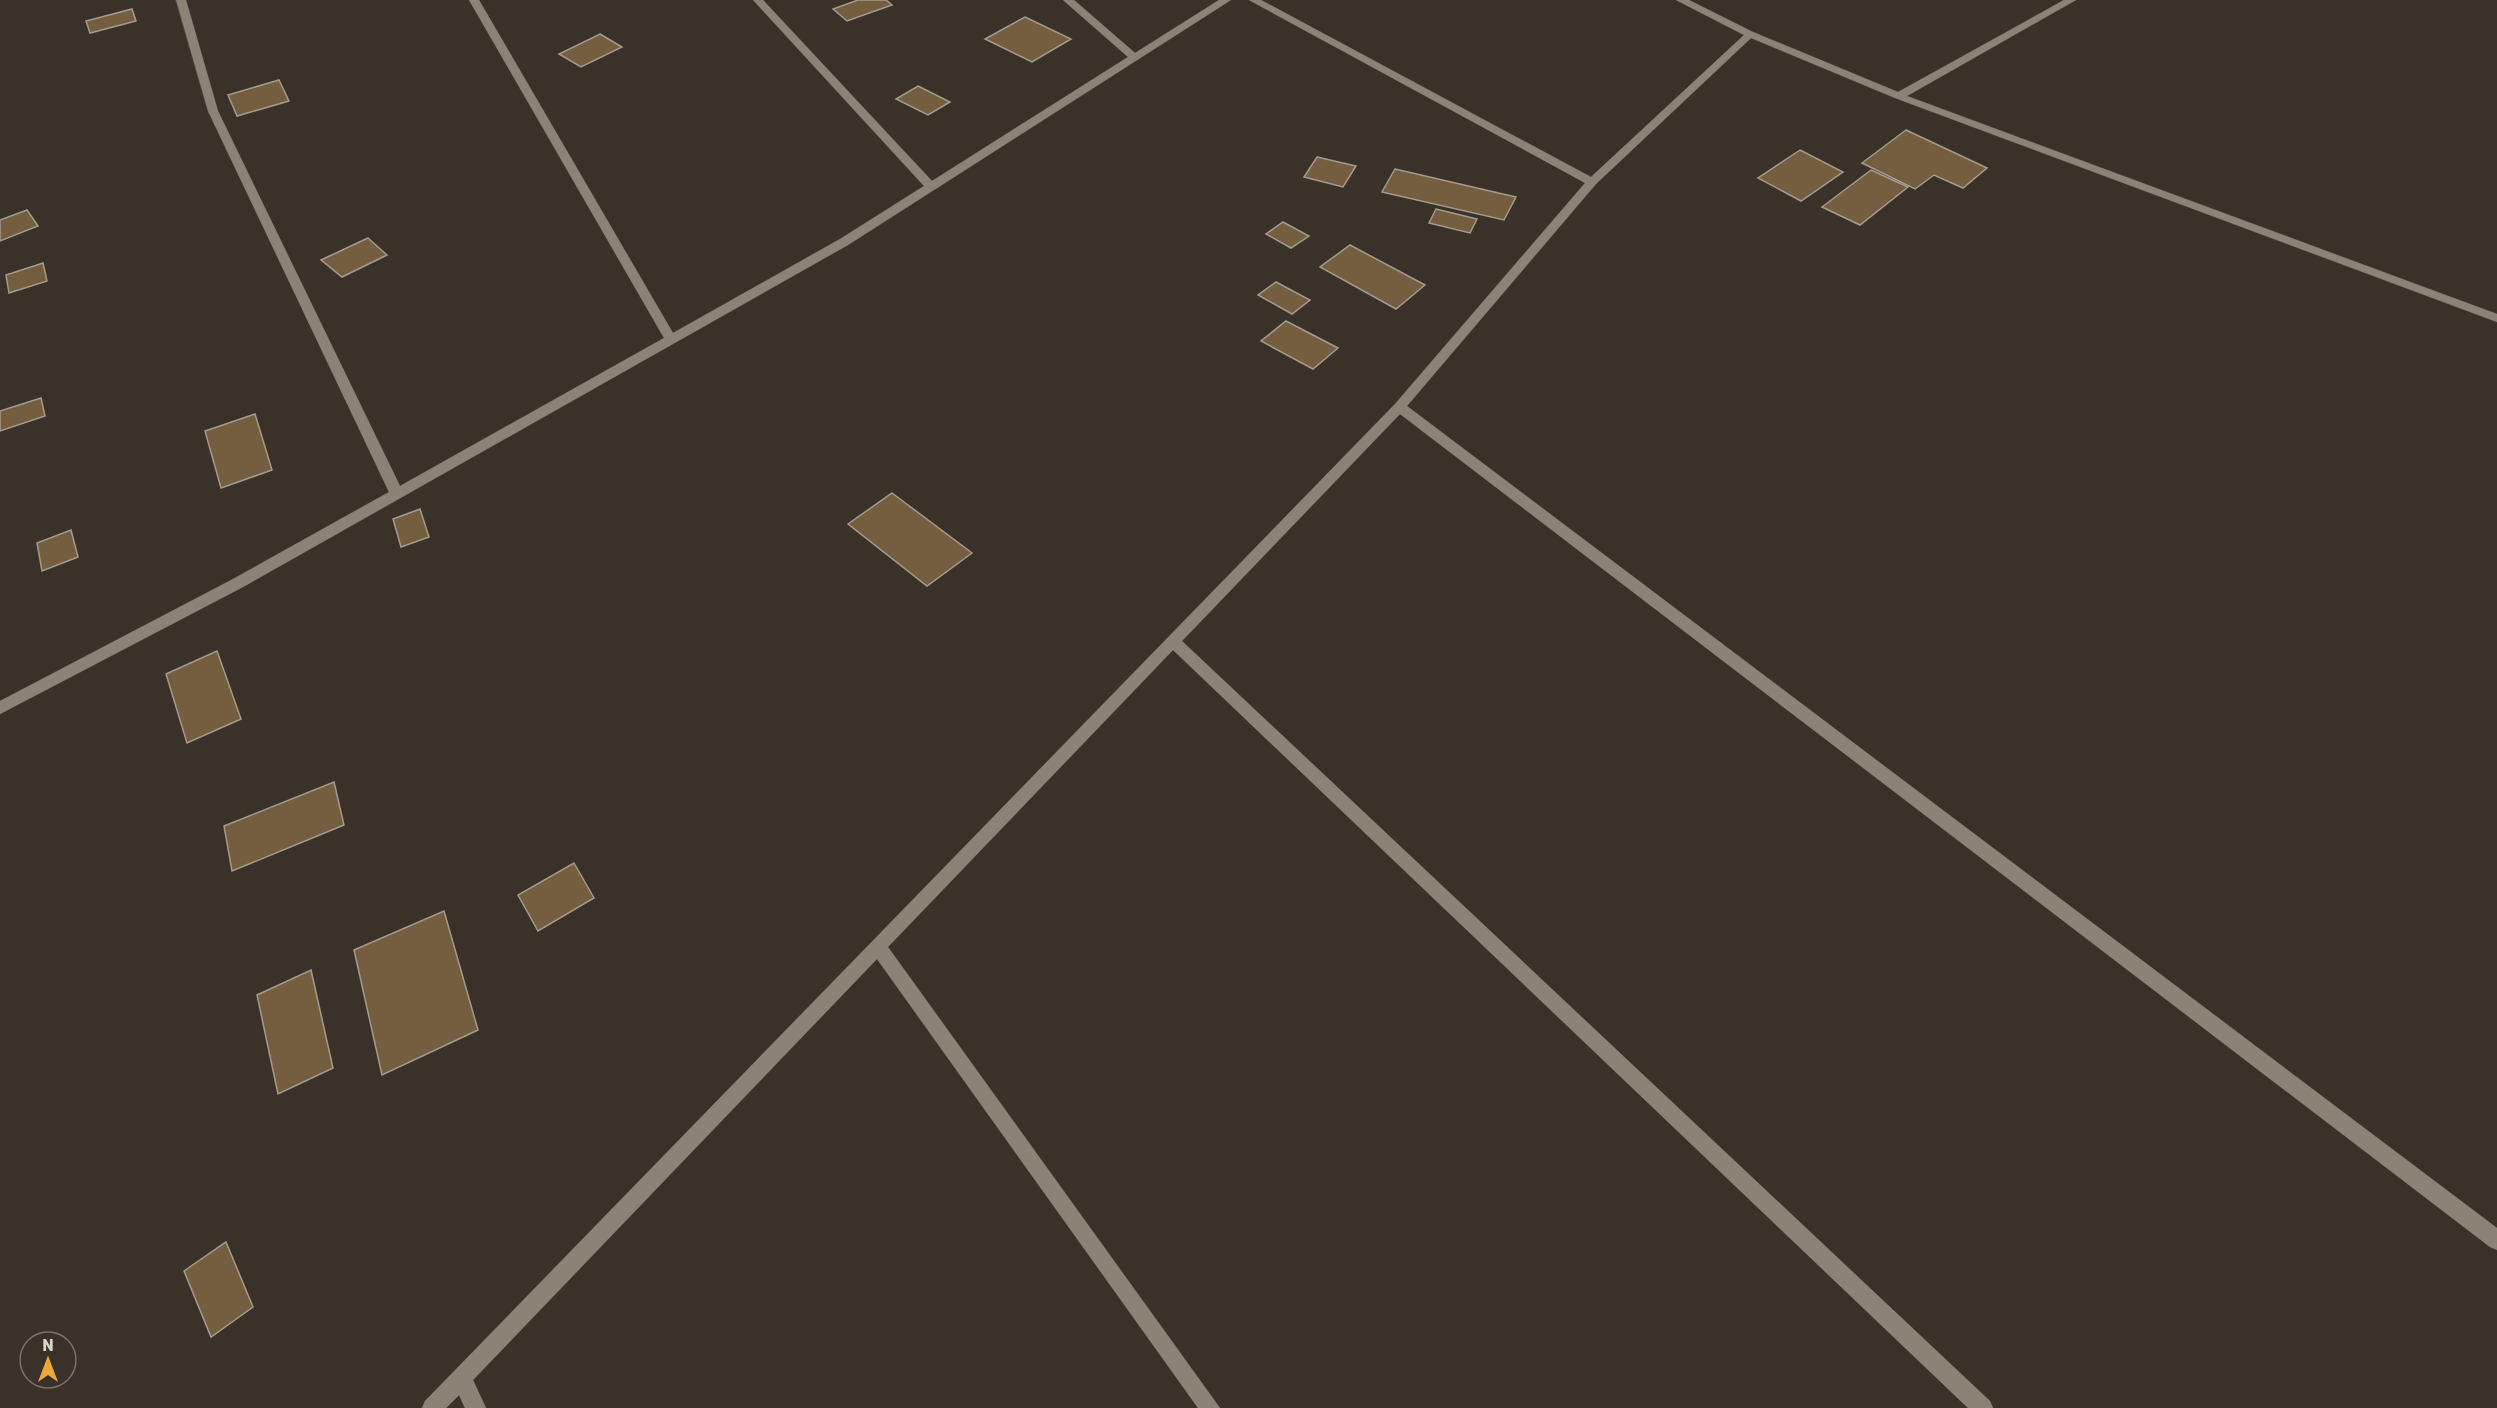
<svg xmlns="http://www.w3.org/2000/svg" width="2497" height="1408" font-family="Rubik,sans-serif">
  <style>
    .building { fill: #745e3f; stroke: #a49b8f; stroke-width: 1.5 }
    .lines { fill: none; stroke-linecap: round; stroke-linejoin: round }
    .minor-casing { stroke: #554e46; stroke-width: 1 }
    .minor { fill: #8c8377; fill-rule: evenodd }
  </style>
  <rect width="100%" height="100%" fill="#3a3228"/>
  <g class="building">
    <polygon points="858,0 886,0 892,5 847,21 833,9"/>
    <polygon points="132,9 136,21 90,33 86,21"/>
    <polygon points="1025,17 1071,39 1032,62 985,39"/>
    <polygon points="600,34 622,47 581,67 559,54"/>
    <polygon points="279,80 289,101 237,116 228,95"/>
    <polygon points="918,86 950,102 928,115 896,99"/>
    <polygon points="1906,130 1987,168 1963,188 1934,175 1915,189 1862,163"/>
    <polygon points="1800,150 1843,172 1801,201 1758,178"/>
    <polygon points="1317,157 1356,166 1343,187 1304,177"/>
    <polygon points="1395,169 1516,197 1504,220 1382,192"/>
    <polygon points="1871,170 1908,187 1860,225 1822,207"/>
    <polygon points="1436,209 1477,219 1470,233 1429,223"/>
    <polygon points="27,210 38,226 0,241 0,220"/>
    <polygon points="1283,222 1309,236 1291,248 1266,234"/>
    <polygon points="368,238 387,255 342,277 321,260"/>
    <polygon points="1350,245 1425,285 1396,309 1320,267"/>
    <polygon points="43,263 47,281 9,293 6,275"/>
    <polygon points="1276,282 1310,300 1292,314 1258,295"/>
    <polygon points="1286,321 1338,348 1313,369 1261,341"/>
    <polygon points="41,398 45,416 0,431 0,411"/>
    <polygon points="255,414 272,470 221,488 205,431"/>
    <polygon points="892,493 972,553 927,586 848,524"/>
    <polygon points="420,509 429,537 401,547 393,519"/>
    <polygon points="71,530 78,557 42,571 37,543"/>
    <polygon points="217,651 241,719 187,743 166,674"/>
    <polygon points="334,782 344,825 232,871 224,826"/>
    <polygon points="574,863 594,898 538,931 518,895"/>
    <polygon points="444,911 478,1030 382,1075 354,950"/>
    <polygon points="311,970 333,1068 278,1094 257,995"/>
    <polygon points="226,1242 253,1307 211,1337 184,1271"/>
  </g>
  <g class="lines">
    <defs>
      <g id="minor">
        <polygon points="176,0 186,0 218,111 400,486 664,338 469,0 479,0 673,333 840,239 924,186 753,0 763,0 932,181 1128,57 1063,0 1074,0 1135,53 1219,0 1231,0 848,245 243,587 0,714 0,701 233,579 389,492 208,111"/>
        <polygon points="1249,0 1261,0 1591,177 1744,35 1676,0 1689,0 1753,32 1898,92 2064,0 2076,0 1907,96 2497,314 2497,322 1895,98 1751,38 1596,184 1407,406 2497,1228 2497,1250 2490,1247 1400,414 1182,641 1990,1401 1993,1408 1968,1408 1173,650 888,947 1220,1408 1198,1408 877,959 473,1380 486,1408 465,1408 459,1395 446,1408 422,1408 425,1401 1395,404 1585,183"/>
      </g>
    </defs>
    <use href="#minor" class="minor-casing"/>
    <use href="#minor" class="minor"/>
  </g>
  <g transform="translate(48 1360)"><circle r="28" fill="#3a3228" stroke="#7a736a" stroke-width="1.5"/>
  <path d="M0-4.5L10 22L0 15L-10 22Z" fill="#eca93a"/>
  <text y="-9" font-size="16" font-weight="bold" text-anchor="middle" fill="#d9d4ce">N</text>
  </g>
</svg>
